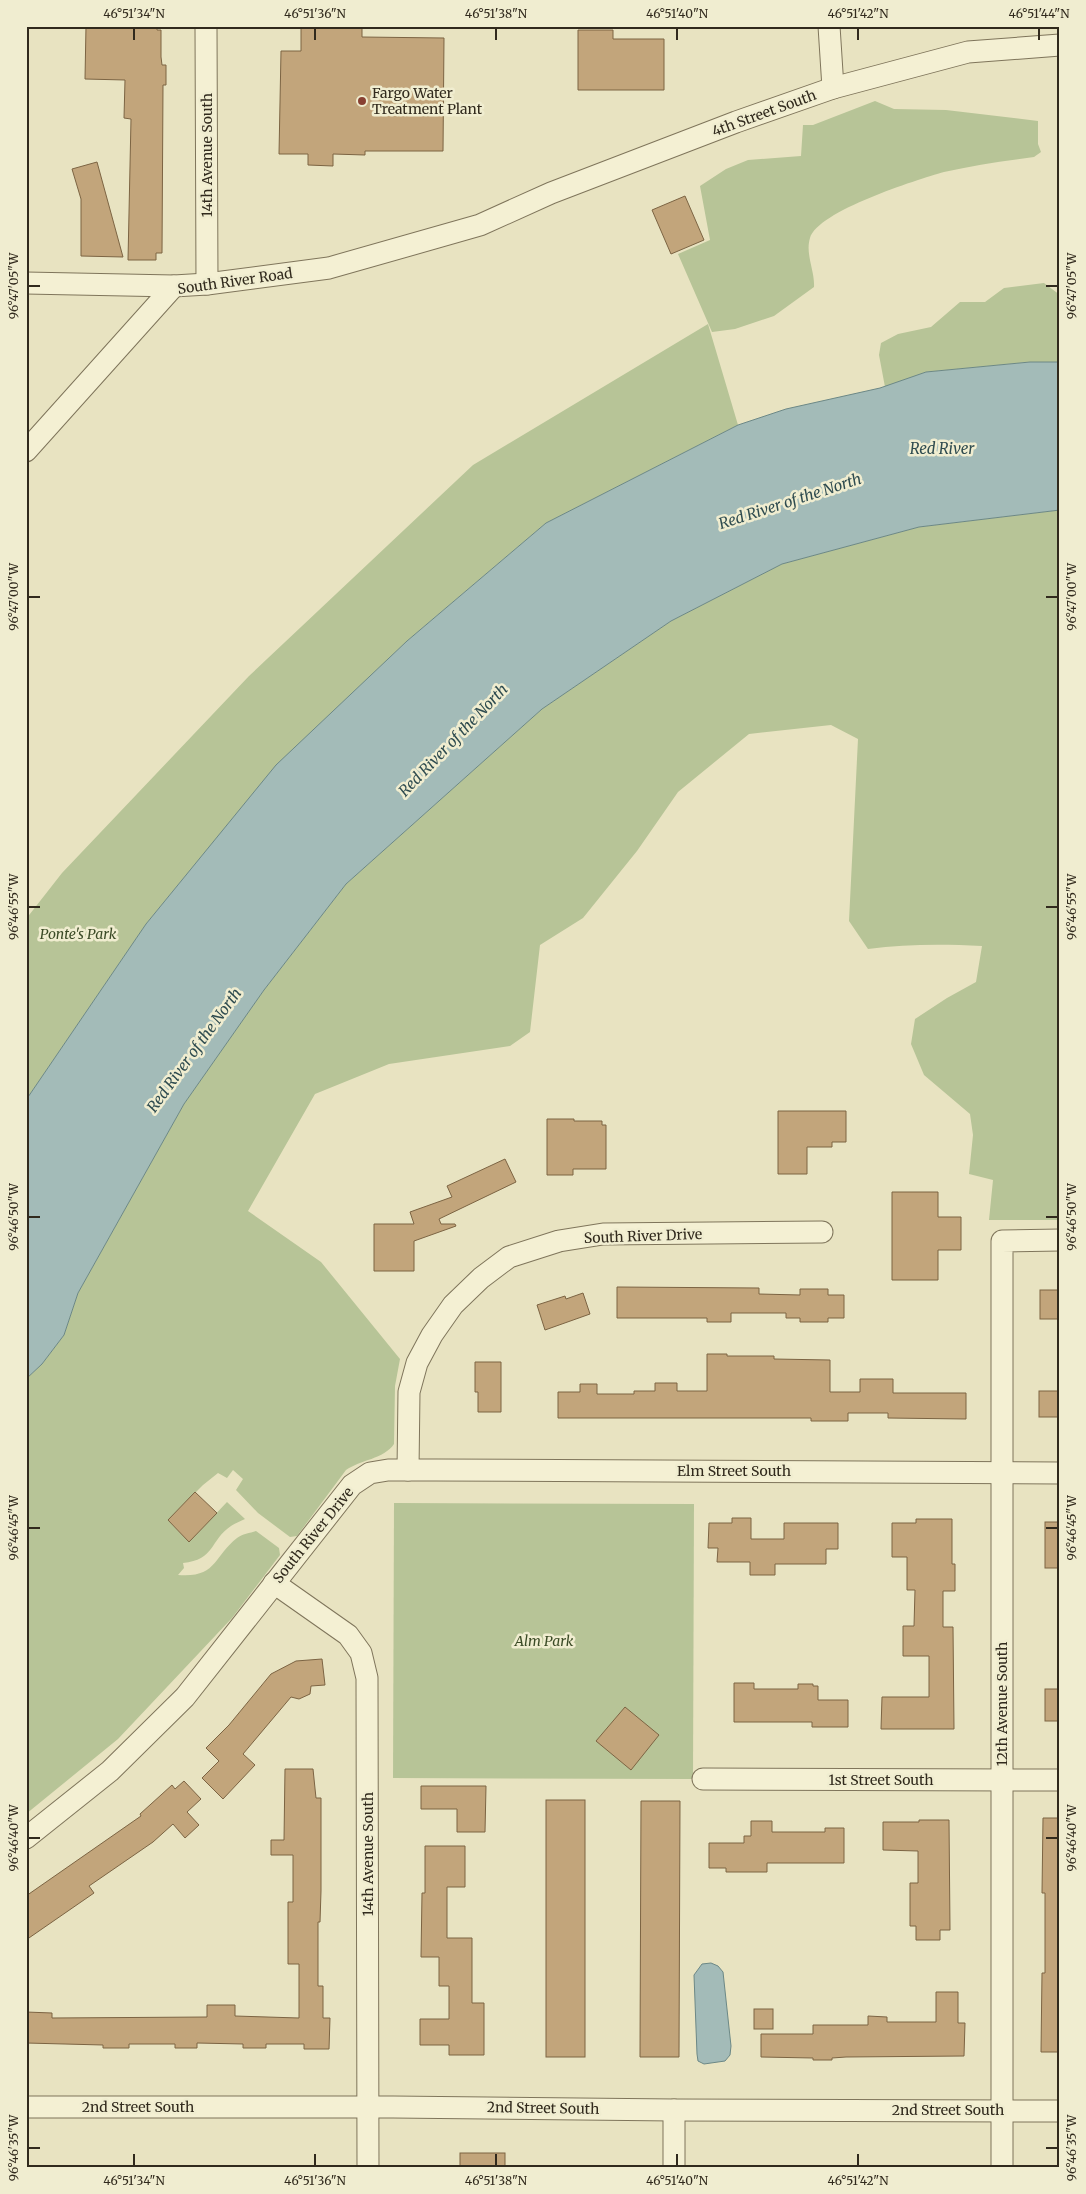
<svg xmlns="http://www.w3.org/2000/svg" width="1086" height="2194" font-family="Merriweather,serif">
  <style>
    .green { fill: #b7c497 }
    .water { fill: #a3bbb8; stroke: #6c8886 }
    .building { fill: #c2a57b; stroke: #7c6443 }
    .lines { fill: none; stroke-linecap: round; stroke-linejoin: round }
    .minor-casing { stroke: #7f755b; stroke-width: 23 }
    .minor { stroke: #f4f0d3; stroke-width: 21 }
    .ticks { fill: none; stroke: #312a1d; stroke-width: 2 }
    .poi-dot { fill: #884032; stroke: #f0edd0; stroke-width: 2 }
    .labels { text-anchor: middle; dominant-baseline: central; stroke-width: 5; stroke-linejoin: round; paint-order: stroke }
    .poi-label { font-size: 14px; fill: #312a1d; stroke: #f0edd0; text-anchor: start }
    .street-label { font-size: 14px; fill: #312a1d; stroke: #f0edd0 }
    .park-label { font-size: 14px; font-style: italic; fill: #3b4b26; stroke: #f0edd0 }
    .water-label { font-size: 15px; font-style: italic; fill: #2e4b4f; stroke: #f0edd0 }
    .neatline { fill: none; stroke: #312a1d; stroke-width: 2 }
    .ticks-label { font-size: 12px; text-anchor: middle; fill: #312a1d }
  </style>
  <rect width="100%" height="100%" fill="#e8e3c1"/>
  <g class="green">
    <path d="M875,101L894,109L946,110L1038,121V144L1041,152L1034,157C1004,161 974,165 944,172C916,180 818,211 810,238C805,254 815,271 814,287L774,316L735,329L712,332L678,254L710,240L700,186L726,169L748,160L801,156L803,125H813Z"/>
    <polygon points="1044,283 1060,295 1060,362 1030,362 926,372 885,387 879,355 881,343 898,334 931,327 960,302 985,302 1004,288"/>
    <polygon points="708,324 738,425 546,523 407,641 276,766 146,924 26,1100 26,919 62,873 249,676 473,465"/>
    <path d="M1060,510V1220H989L993,1180L969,1174L973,1135L970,1114L924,1075L911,1044L915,1019L947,998L976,982L982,946C943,944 906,944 868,949L849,921L858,739L831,725L749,734L678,792L637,851L583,918L540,945L530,1032L510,1046L389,1064L315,1094L248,1211L321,1262L400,1359L395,1386L394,1444C384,1459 360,1460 346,1470L297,1536L290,1537L258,1513L236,1490L243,1479L233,1470L227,1478L218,1473L203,1485L168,1520L189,1542L227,1502L245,1519C241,1521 235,1523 231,1526C210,1540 215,1560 183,1563L184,1568L178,1575C217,1578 213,1557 237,1538C242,1534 250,1533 256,1531L279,1548L280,1555L232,1618L118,1739L26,1814V1379L42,1364L64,1335L78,1293L184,1104L264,990L346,884L542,709L671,621L782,564L919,527Z"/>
    <polygon points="394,1503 694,1504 693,1779 393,1778"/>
  </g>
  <g class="water">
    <polygon points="1030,362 1060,362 1060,510 919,527 782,564 671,621 542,709 346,884 264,990 184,1104 78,1293 64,1335 42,1364 26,1379 26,1100 146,924 276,765 407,641 546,523 738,425 786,409 880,388 926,372"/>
    <polygon points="711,1963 718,1966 723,1972 731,2046 730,2055 725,2061 704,2064 698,2061 697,2054 694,1975 702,1964"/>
  </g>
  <g class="building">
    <polygon points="86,26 157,28 157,30 161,30 161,57 162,65 166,65 166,85 163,85 162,253 156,253 156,260 128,260 131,119 124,118 125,80 85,79"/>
    <polygon points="301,26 362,26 362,37 444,38 443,151 365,151 365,155 333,154 333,166 308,165 308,154 279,154 281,51 301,51"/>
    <polygon points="578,30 613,30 613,39 664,39 664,90 578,90"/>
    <polygon points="97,162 123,257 81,256 81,199 72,169"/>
    <polygon points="685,196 704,240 671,254 652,210"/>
    <polygon points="778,1111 846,1111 846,1142 832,1142 832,1147 807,1147 807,1174 778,1174"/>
    <polygon points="547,1119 574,1119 574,1121 602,1121 602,1125 606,1125 606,1169 573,1169 573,1175 547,1175"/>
    <polygon points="505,1159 516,1182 439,1219 441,1224 455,1224 456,1226 414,1241 414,1271 374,1271 374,1224 414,1224 410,1212 452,1197 447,1186"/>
    <polygon points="892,1192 938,1192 938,1217 961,1217 961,1250 938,1250 938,1280 892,1280"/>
    <polygon points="617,1287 759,1288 759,1294 800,1295 800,1289 828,1289 828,1295 844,1295 844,1318 828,1318 828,1322 800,1322 800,1318 786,1318 786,1313 731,1313 731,1322 707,1322 707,1318 617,1318"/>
    <rect x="1040" y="1290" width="20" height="29"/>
    <polygon points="583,1293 590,1314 545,1330 537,1305 565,1296 566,1299"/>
    <polygon points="707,1354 727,1354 727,1356 774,1356 774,1359 830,1360 830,1392 860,1392 860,1379 893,1379 893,1393 966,1393 966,1419 888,1418 888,1413 848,1413 848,1421 811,1421 811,1418 558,1418 558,1392 580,1392 580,1384 597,1384 597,1394 634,1394 634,1391 655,1391 655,1383 677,1383 677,1391 707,1391"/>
    <polygon points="475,1362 501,1362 501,1412 478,1412 478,1392 475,1392"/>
    <rect x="1039" y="1391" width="21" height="26"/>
    <polygon points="195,1492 217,1513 189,1542 168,1520"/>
    <polygon points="732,1518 751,1518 751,1539 784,1539 784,1523 838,1523 838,1549 826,1549 826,1564 775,1564 775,1575 750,1575 750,1562 717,1562 718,1548 708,1548 709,1523 732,1523"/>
    <polygon points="916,1519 952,1519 952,1564 955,1564 955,1591 943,1591 943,1627 953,1627 954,1729 881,1729 882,1697 929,1697 929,1656 903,1656 903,1626 914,1626 915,1590 907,1590 907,1557 892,1557 892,1523 916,1523"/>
    <rect x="1045" y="1522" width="15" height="46"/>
    <polygon points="322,1659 325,1685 311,1686 310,1694 299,1699 291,1697 243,1754 255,1765 223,1799 202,1778 219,1761 206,1748 229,1725 271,1674 296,1661"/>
    <polygon points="734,1683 754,1683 754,1689 798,1689 798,1684 813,1684 813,1686 818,1686 818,1700 848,1700 848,1727 812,1727 812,1722 734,1722"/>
    <rect x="1045" y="1689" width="15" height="32"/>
    <polygon points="625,1707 659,1735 631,1770 596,1741"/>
    <polygon points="285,1769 313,1769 316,1798 321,1798 321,1891 320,1922 318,1922 318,1986 323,1986 323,2018 330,2018 329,2049 304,2049 304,2044 266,2044 266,2048 243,2048 243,2044 197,2043 197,2048 175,2048 175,2044 129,2044 129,2048 103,2048 103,2045 26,2043 26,2012 52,2013 52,2018 207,2017 207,2005 235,2005 235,2016 299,2018 299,1964 288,1964 288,1902 293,1902 293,1855 271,1855 271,1840 284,1840"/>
    <polygon points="184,1781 201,1799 187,1812 199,1825 185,1838 173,1824 153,1842 89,1886 94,1893 26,1940 26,1896 141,1816 140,1814 172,1785 175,1789"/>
    <polygon points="421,1786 486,1786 485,1832 457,1832 457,1809 421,1809"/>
    <rect x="546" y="1800" width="39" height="257"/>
    <polygon points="641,1801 680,1801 679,2057 640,2057"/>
    <polygon points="1043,1818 1060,1818 1060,2052 1041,2052 1042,1973 1045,1973 1045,1893 1042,1893"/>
    <polygon points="919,1820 949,1820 950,1930 940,1930 940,1940 916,1940 916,1926 910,1926 910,1883 918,1883 918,1851 883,1850 883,1822 919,1822"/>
    <polygon points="751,1821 772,1821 772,1832 825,1832 825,1828 844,1828 844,1863 767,1863 767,1872 726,1872 726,1868 709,1868 709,1843 744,1843 744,1836 751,1836"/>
    <polygon points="425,1846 465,1846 465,1887 447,1887 447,1938 472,1938 472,2003 484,2003 484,2055 449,2055 449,2045 420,2045 420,2019 449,2019 449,1986 439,1986 439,1957 421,1957 422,1893 425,1893"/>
    <polygon points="936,1992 958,1992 958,2023 965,2023 964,2056 846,2057 832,2058 832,2060 813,2060 813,2058 761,2057 761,2034 813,2034 813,2025 868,2025 868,2016 887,2017 887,2022 936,2022"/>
    <rect x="754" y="2009" width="19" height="20"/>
    <rect x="460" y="2153" width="45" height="15"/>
  </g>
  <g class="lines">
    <defs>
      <g id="minor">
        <polyline points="206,26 207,284"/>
        <polyline points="829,26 833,88"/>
        <polyline points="26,283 174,286 207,284 329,268 480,225 551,193 736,122 833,88 968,52 1060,45"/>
        <polyline points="26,451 174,286"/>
        <polyline points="408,1470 409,1392 417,1363 432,1335 453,1305 481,1278 509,1257 559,1241 603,1234 822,1232"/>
        <polyline points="274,1583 348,1635 361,1653 367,1678 368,2168"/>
        <polyline points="703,1779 1060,1780"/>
        <polyline points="26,1838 110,1771 185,1697 352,1485 370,1473 388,1470 436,1470 1060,1473"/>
        <polyline points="26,2107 393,2107 674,2110 1060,2111"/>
        <polyline points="674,2110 674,2168"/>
        <polyline points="1002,2168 1002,1241 1060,1240"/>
      </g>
    </defs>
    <use href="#minor" class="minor-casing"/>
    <use href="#minor" class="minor"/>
  </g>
  <path class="ticks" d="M134,28V40M315,28V40M496,28V40M677,28V40M858,28V40M1039,28V40M28,286H40M1046,286H1058M28,597H40M1046,597H1058M28,907H40M1046,907H1058M28,1217H40M1046,1217H1058M28,1528H40M1046,1528H1058M28,1838H40M1046,1838H1058M28,2148H40M1046,2148H1058M134,2154V2166M315,2154V2166M496,2154V2166M677,2154V2166M858,2154V2166"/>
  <circle class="poi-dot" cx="362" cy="101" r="5"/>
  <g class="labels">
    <g class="poi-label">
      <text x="372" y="93">Fargo Water<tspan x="372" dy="16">Treatment Plant</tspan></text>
    </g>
    <g class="street-label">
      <text transform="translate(764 113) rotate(-20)">4th Street South</text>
      <text transform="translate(207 155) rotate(-90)">14th Avenue South</text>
      <text transform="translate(235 281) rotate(-8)">South River Road</text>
      <text transform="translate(643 1236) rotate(-2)">South River Drive</text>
      <text x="734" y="1471">Elm Street South</text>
      <text transform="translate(313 1535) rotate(-51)">South River Drive</text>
      <text transform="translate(1002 1704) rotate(-90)">12th Avenue South</text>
      <text x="881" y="1780">1st Street South</text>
      <text transform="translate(368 1854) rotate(-90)">14th Avenue South</text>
      <text x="138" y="2107">2nd Street South</text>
      <text transform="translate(543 2108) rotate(1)">2nd Street South</text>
      <text x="948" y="2110">2nd Street South</text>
    </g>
    <g class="park-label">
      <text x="78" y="934">Ponte's Park</text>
      <text x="544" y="1641">Alm Park</text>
    </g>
    <g class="water-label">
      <text x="942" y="448">Red River</text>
      <text transform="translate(790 501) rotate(-18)">Red River of the North</text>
      <text transform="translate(453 740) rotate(-46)">Red River of the North</text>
      <text transform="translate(194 1050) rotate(-54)">Red River of the North</text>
    </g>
  </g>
  <rect width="1086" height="2194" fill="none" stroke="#f0edd0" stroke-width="55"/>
  <rect x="28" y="28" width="1030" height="2138" class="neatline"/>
  <g class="ticks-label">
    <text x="134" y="18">46°51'34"N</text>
    <text x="315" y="18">46°51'36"N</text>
    <text x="496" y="18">46°51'38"N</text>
    <text x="677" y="18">46°51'40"N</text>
    <text x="858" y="18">46°51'42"N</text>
    <text x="1039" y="18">46°51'44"N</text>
    <text transform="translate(1072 286) rotate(-90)" y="4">96°47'05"W</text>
    <text transform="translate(14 286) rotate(-90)" y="4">96°47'05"W</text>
    <text transform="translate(14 597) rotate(-90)" y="4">96°47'00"W</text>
    <text transform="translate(1072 597) rotate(-90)" y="4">96°47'00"W</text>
    <text transform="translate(1072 907) rotate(-90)" y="4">96°46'55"W</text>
    <text transform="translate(14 907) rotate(-90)" y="4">96°46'55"W</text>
    <text transform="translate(1072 1217) rotate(-90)" y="4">96°46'50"W</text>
    <text transform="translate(14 1217) rotate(-90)" y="4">96°46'50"W</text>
    <text transform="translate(1072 1528) rotate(-90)" y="4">96°46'45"W</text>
    <text transform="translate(14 1528) rotate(-90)" y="4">96°46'45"W</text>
    <text transform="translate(14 1838) rotate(-90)" y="4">96°46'40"W</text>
    <text transform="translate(1072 1838) rotate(-90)" y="4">96°46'40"W</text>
    <text transform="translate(1072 2148) rotate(-90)" y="4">96°46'35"W</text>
    <text transform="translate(14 2148) rotate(-90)" y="4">96°46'35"W</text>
    <text x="134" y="2185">46°51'34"N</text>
    <text x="315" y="2185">46°51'36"N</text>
    <text x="496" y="2185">46°51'38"N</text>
    <text x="677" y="2185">46°51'40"N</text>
    <text x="858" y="2185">46°51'42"N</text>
  </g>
</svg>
